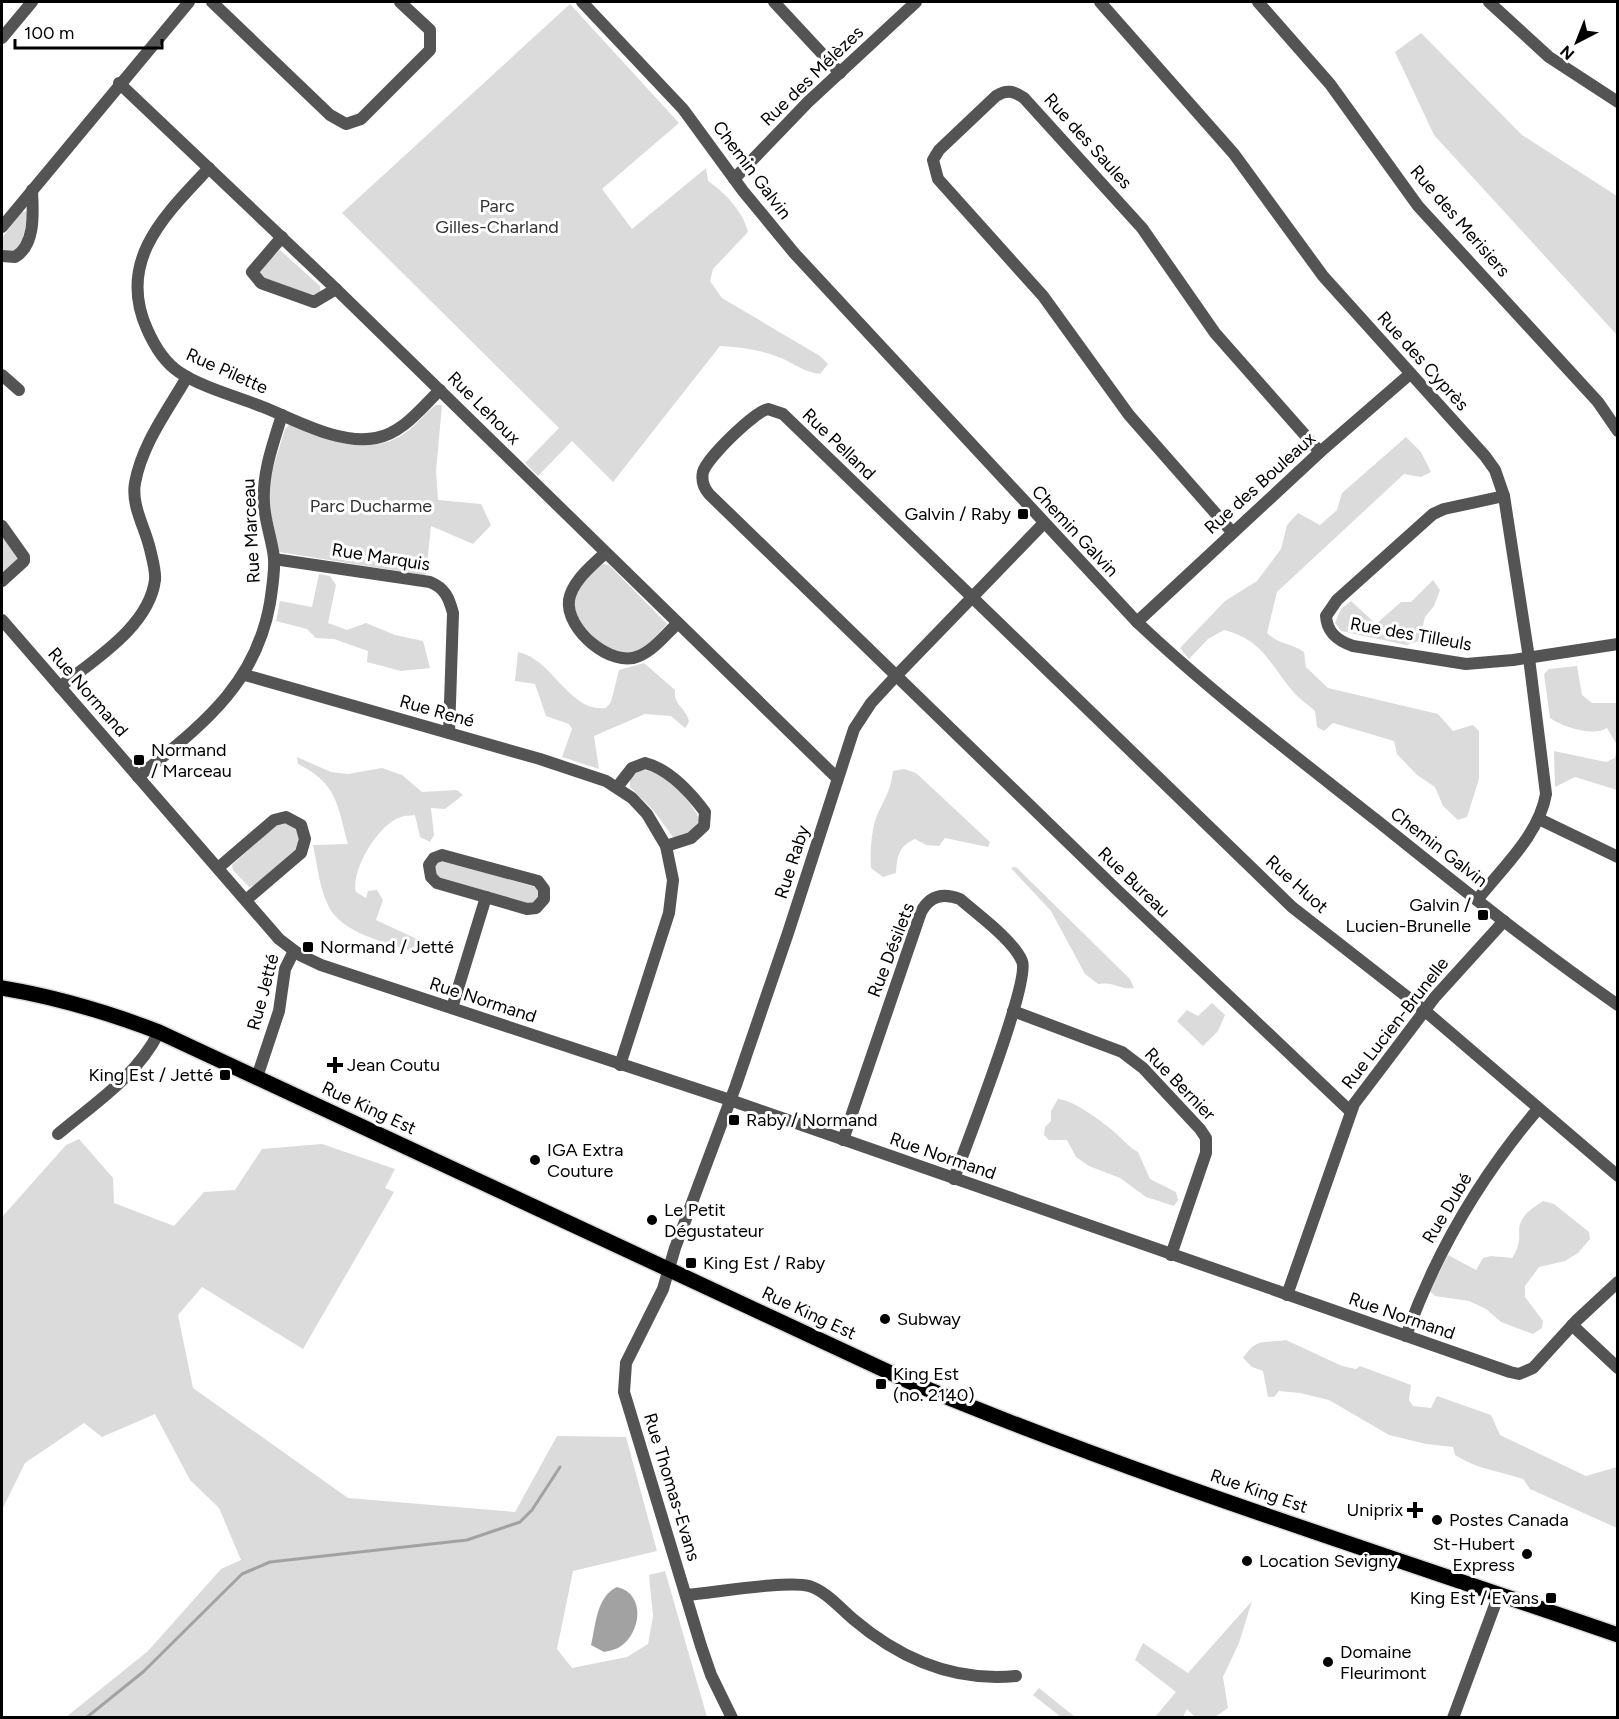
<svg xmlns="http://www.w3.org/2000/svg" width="1619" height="1719" font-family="Figtree,sans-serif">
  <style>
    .green { fill: #dbdbdb }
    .water { fill: #a2a2a2 }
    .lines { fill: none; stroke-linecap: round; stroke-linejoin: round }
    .stream { stroke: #a2a2a2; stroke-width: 3 }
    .primary-casing { stroke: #dbdbdb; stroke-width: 18 }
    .minor { stroke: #545454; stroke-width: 12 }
    .tertiary { stroke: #545454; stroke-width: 12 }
    .primary { stroke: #000; stroke-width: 15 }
    .poi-dot { fill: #000; stroke: #fff; stroke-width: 2 }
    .labels { text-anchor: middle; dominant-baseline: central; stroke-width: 6; stroke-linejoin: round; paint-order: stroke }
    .street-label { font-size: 18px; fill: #000; stroke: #fff }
    .park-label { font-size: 18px; fill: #323232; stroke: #fff }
    .poi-label { font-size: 18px; fill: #000; stroke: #fff; text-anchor: start }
  </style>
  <rect width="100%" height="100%" fill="#fff"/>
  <g class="green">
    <path d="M570,4L679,123L602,189L632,229L706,168L708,181C725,193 743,211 748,232L713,269L710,281L722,298L820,356L828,364L820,374C804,372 795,364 781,358C761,350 741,347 720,346L613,482L572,441L538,476L525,463L559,428L342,213Z"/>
    <polygon points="1421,33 1522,135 1617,196 1617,335 1434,135 1395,52"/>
    <polygon points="26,211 28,214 21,247 11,253 3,251 2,238 21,213"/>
    <polygon points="280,250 320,286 321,293 312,297 268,281 260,275 259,270"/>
    <path d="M436,405H442L436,471L438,500L481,504L491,525L473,544L431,526L426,574L423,575L279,552L268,499L269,481L285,429L289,425L295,426C332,439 374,459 409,430C419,422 426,412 436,405Z"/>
    <path d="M1406,437L1421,452L1431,472L1421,477L1404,474L1277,592L1267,633C1278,644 1292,643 1304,652L1306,667L1328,688L1438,714L1453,731L1473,725L1479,731V779L1467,817L1458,820L1443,806L1435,787L1417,775L1397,754L1394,741L1333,723L1324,731L1317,727L1315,711C1307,704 1297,697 1290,688C1268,661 1262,640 1224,630L1208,639L1189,659L1180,648L1225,601L1257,581L1281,549L1287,525L1298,513L1320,525L1337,510L1342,493Z"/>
    <polygon points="2,534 18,559 2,574"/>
    <polygon points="603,564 609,565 667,624 648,645 638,651 624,654 600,644 578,621 573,600 578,590 597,566"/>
    <polygon points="319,574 330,576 336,585 328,623 347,630 366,623 395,635 423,641 430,668 401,671 367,662 368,651 334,639 316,638 307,629 276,621 280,601 312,607"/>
    <polygon points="1433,580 1440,590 1434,606 1425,617 1419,641 1406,645 1341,631 1335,623 1341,609 1351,601 1376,624 1401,602 1411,602"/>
    <path d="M518,652C553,659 569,713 606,708L611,702L619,670L644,663L675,690C673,706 687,708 689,722L685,728L671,716L645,714L594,736L599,769L562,757L572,729L569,724L546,716L535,684L515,681Z"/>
    <path d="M1577,666L1582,695L1592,703H1617V745L1607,728C1593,737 1563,727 1550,718L1544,674L1549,669Z"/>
    <polygon points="1617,748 1617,790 1575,777 1555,787 1554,751 1606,762 1615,758"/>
    <path d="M297,757L331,772L348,774L382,768L402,775L422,792L457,790L463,795L445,809L431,808L434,835L430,842L420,837L415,815C411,816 405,815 401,817C379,823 350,871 356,892L366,898L368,891L377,890L383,900L376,920L417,939L424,949L418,954C389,942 340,935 327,903C319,886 317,863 313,845L348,844C337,805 338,784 298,764Z"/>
    <path d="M904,769L916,773L990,842L988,847L945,838L939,846L926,845L915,839C899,846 897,856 896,873L883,877L871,868C870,851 871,827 879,811C886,797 891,788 893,771Z"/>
    <path d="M640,770C663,769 689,798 699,818C697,830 685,837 673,837L654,811L630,787V779Z"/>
    <polygon points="285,821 295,826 301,836 297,849 255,885 249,887 233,870 232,865 275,826"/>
    <polygon points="442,860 535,887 539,891 537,902 527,903 439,878 435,874 435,866"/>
    <path d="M1016,867L1130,979L1134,988C1120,990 1114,981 1098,984L1085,974L1051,911L1011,868Z"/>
    <polygon points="1212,1003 1225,1015 1218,1031 1203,1046 1177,1021 1187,1010 1198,1016"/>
    <path d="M1058,1099C1073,1100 1100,1120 1112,1130C1122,1138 1127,1146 1138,1152L1150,1179L1176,1192L1178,1200L1174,1206L1146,1197L1120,1178L1089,1166L1076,1157L1067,1140H1049L1044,1135L1045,1127L1051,1121V1111Z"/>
    <polygon points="79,1139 113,1178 114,1203 174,1226 204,1192 235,1190 262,1149 322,1144 395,1169 385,1188 394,1192 303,1349 202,1287 178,1315 193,1388 348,1498 515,1512 557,1436 626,1437 657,1551 573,1571 557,1649 572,1668 627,1657 648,1644 653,1616 649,1575 665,1571 707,1717 66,1717 148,1651 221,1569 241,1560 219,1508 190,1480 155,1414 102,1437 84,1423 25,1463 2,1510 2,1217 66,1145"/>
    <path d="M1543,1201L1554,1204L1589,1232L1590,1239L1578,1253L1565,1261L1539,1267L1525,1286V1297L1543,1321L1542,1328L1533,1334L1501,1322L1486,1309L1469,1301L1435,1296L1430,1291L1448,1255L1476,1270L1483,1258L1491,1256L1512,1258C1530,1232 1503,1226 1543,1201Z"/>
    <path d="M1286,1340L1342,1366L1356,1369L1360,1366L1411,1385L1409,1400L1413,1406L1431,1408L1437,1396L1491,1415L1500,1435L1586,1476L1617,1467V1528L1530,1489L1523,1479C1498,1471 1477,1469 1455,1455L1453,1447L1426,1444L1389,1435L1329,1400L1300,1393L1279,1391L1274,1397H1268L1263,1371L1252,1367L1243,1358C1258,1336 1264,1344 1286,1340Z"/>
    <polygon points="1252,1601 1239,1643 1223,1677 1228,1708 1215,1717 1195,1717 1187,1709 1183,1717 1155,1717 1176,1692 1135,1660 1143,1643 1188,1673"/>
    <polygon points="1039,1688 1075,1717 1061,1717 1033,1695"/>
  </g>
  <path class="water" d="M617,1587C647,1594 641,1635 618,1648C614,1650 608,1651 604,1652L591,1645C596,1625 596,1597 617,1587Z"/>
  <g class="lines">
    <polyline class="stream" points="86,1718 143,1672 242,1574 270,1562 467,1540 520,1522 532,1510 560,1467"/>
    <defs>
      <path id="primary" d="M2,988C56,997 107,1012 159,1032L908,1381C1140,1478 1381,1553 1618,1635"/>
    </defs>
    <use href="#primary" class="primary-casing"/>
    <g class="minor">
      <polyline points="212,2 330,115 346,124 361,119 430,50 430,30 400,2"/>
      <polyline points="774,2 840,73"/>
      <path d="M1100,2L1234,154L1323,276L1485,456L1495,470L1504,496L1529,658L1546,794C1539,835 1502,868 1477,900"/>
      <polyline points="1258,2 1330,84 1418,206 1598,402 1618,431"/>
      <polyline points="1489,2 1549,57 1618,102"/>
      <polyline points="2,38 32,2"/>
      <polyline points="119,83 336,289 837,778"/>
      <path d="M209,168C166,214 116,260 147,329C154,345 164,362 179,372C201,387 238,397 263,407C296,420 339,445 376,438C403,433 421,408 440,390"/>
      <polyline points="734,179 808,102 916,2"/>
      <polyline points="2,227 189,2"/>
      <polyline points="282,237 252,272 261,283 314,302 336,289"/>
      <path d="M2,256L15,257C36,245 33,211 32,190"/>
      <polyline points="2,375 19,390"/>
      <path d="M1504,496L1444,509L1433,514L1337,600L1326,616C1327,633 1338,641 1353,646L1466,664L1513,660L1618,644"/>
      <polyline points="2,526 24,557 24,561 2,581"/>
      <path d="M1232,532L1129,415L1043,296L938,179L933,160L939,150L996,96C1007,89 1014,91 1024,98L1142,228L1215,333L1320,452"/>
      <path d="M605,553C592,566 572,581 569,600C565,629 612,669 639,656C654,650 666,634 678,623"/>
      <path d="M274,559L430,582C445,588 449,598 453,613L449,733"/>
      <polyline points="2,620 279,939 300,955 321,965 730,1100 1510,1372 1519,1374 1533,1368 1576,1321 1618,1282"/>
      <polyline points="1137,622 1320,452 1410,374"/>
      <polyline points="245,675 540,759 606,781 632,798 647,814 666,846 673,880 669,913 620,1065"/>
      <path d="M60,687C93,660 149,627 155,580C156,571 152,558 150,549C145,527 131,506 135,483C142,444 168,410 187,377"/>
      <path d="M138,777C200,726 255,687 270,603C272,589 275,572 274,558C272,540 265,522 264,504C262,473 273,444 282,415"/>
      <path d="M618,786L632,768L645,763C669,769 690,792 705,812L704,826L691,838L666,846"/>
      <polyline points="1539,819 1618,857"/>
      <polygon points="442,855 538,881 544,889 544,899 536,908 527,909 437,883 431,877 429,865 434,858"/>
      <polyline points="218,868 274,820 286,817 301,825 305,839 301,853 246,900"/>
      <polyline points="452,1008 486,897"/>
      <polyline points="1013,1011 1122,1052 1143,1068 1200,1129 1206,1138 1206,1153 1171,1255"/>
      <polyline points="257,1077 279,1011 285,969 294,951"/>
      <path d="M1350,1111L1115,888L709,494C704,488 701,481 703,472C707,458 754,412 768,409L783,414L1292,907L1424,1010L1618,1176"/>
      <path d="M58,1134C95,1103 137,1076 159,1032"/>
      <path d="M843,1140L921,912C930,895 944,893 960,899C978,915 1013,940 1022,961C1031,982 965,1147 954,1179"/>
      <polyline points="1287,1295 1354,1104 1435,997 1504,921"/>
      <polyline points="1572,1325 1618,1368"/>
      <path d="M1406,1336C1436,1252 1480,1177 1538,1109"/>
      <path d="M686,1595C713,1593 787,1580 809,1586C826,1591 840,1608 853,1619C900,1659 954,1682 1016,1676"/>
      <polyline points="732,1718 711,1675 701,1646 624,1392 626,1363 663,1289 675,1248 736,1085 788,933 854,729 871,703 896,676 1043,524"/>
      <polyline points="1453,1718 1499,1594"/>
    </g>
    <path class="tertiary" d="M582,2L683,109L743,191L795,254L1137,622C1212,693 1294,755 1375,819C1455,883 1534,947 1618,1005"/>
    <use href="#primary" class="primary"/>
  </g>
  <g class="poi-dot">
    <rect x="1017" y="508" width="12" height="12" rx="3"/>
    <rect x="133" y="754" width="12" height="12" rx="3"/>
    <rect x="1477" y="909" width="12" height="12" rx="3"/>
    <rect x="302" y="941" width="12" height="12" rx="3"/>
    <path d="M332 1056h6v6h6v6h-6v6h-6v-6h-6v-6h6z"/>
    <rect x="219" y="1069" width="12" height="12" rx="3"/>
    <rect x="728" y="1114" width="12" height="12" rx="3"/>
    <circle cx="535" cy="1160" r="6"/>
    <circle cx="652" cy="1220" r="6"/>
    <rect x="685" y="1257" width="12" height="12" rx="3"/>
    <circle cx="885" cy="1319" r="6"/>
    <rect x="875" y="1378" width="12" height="12" rx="3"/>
    <path d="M1412 1501h6v6h6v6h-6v6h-6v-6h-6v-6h6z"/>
    <circle cx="1437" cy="1520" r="6"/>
    <circle cx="1527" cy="1554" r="6"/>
    <circle cx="1247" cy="1561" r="6"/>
    <rect x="1545" y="1592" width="12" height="12" rx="3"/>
    <circle cx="1328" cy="1662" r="6"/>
  </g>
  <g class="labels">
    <g class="street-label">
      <text transform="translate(812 76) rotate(-44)">Rue des Mélèzes</text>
      <text transform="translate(1088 141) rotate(48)">Rue des Saules</text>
      <text transform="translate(752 170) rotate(53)">Chemin Galvin</text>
      <text transform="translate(1460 221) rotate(49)">Rue des Merisiers</text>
      <text transform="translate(1423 361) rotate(48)">Rue des Cyprès</text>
      <text transform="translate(227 371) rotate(24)">Rue Pilette</text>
      <text transform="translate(484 408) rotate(45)">Rue Lehoux</text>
      <text transform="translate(839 444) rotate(44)">Rue Pelland</text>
      <text transform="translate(1260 483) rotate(-42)">Rue des Bouleaux</text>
      <text transform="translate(251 531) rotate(-93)">Rue Marceau</text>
      <text transform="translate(1075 531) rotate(47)">Chemin Galvin</text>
      <text transform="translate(381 557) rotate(9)">Rue Marquis</text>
      <text transform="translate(1411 634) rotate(10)">Rue des Tilleuls</text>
      <text transform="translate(88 692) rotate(49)">Rue Normand</text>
      <text transform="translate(437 711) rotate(16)">Rue René</text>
      <text transform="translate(1439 847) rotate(38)">Chemin Galvin</text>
      <text transform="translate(792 862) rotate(-72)">Rue Raby</text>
      <text transform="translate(1134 882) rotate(44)">Rue Bureau</text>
      <text transform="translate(1297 884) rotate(42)">Rue Huot</text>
      <text transform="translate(891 950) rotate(-69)">Rue Désilets</text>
      <text transform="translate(263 992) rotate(-75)">Rue Jetté</text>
      <text transform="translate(483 1000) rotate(18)">Rue Normand</text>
      <text transform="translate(1395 1023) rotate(-52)">Rue Lucien-Brunelle</text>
      <text transform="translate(1180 1084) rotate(46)">Rue Bernier</text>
      <text transform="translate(369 1108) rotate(25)">Rue King Est</text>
      <text transform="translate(943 1156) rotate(19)">Rue Normand</text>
      <text transform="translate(1447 1208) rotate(-59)">Rue Dubé</text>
      <text transform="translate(809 1313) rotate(25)">Rue King Est</text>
      <text transform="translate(1402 1316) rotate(19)">Rue Normand</text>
      <text transform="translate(672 1487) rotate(73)">Rue Thomas-Evans</text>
      <text transform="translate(1259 1491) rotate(19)">Rue King Est</text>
    </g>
    <g class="park-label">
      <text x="497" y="206">Parc<tspan x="497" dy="21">Gilles-Charland</tspan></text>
      <text x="371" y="506">Parc Ducharme</text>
    </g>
    <g class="poi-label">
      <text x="1011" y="514" text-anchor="end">Galvin / Raby</text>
      <text x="151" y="750">Normand<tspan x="151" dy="21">/ Marceau</tspan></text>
      <text x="1471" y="905" text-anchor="end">Galvin /<tspan x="1471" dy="21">Lucien-Brunelle</tspan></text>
      <text x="320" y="947">Normand / Jetté</text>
      <text x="347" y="1065">Jean Coutu</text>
      <text x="213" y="1075" text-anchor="end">King Est / Jetté</text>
      <text x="746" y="1120">Raby / Normand</text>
      <text x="547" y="1150">IGA Extra<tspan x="547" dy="21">Couture</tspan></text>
      <text x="664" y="1210">Le Petit<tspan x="664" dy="21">Dégustateur</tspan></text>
      <text x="703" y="1263">King Est / Raby</text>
      <text x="897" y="1319">Subway</text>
      <text x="893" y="1374">King Est<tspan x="893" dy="21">(no. 2140)</tspan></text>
      <text x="1403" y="1510" text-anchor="end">Uniprix</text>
      <text x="1449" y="1520">Postes Canada</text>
      <text x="1515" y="1544" text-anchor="end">St-Hubert<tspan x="1515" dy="21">Express</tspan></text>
      <text x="1259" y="1561">Location Sevigny</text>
      <text x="1539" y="1598" text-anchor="end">King Est / Evans</text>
      <text x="1340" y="1652">Domaine<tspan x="1340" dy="21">Fleurimont</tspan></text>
    </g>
  </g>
  <rect width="1619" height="1719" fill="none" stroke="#000000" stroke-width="6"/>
  <g transform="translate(1577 42) rotate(222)" stroke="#ffffff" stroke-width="4.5" paint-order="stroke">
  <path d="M0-4.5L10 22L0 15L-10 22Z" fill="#000000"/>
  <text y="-9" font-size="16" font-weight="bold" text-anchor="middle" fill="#000000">N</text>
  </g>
  <path d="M15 39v9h147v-9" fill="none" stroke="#000000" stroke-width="3"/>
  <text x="24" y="39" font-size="18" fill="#000000" stroke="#ffffff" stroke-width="4.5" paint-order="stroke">100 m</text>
</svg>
